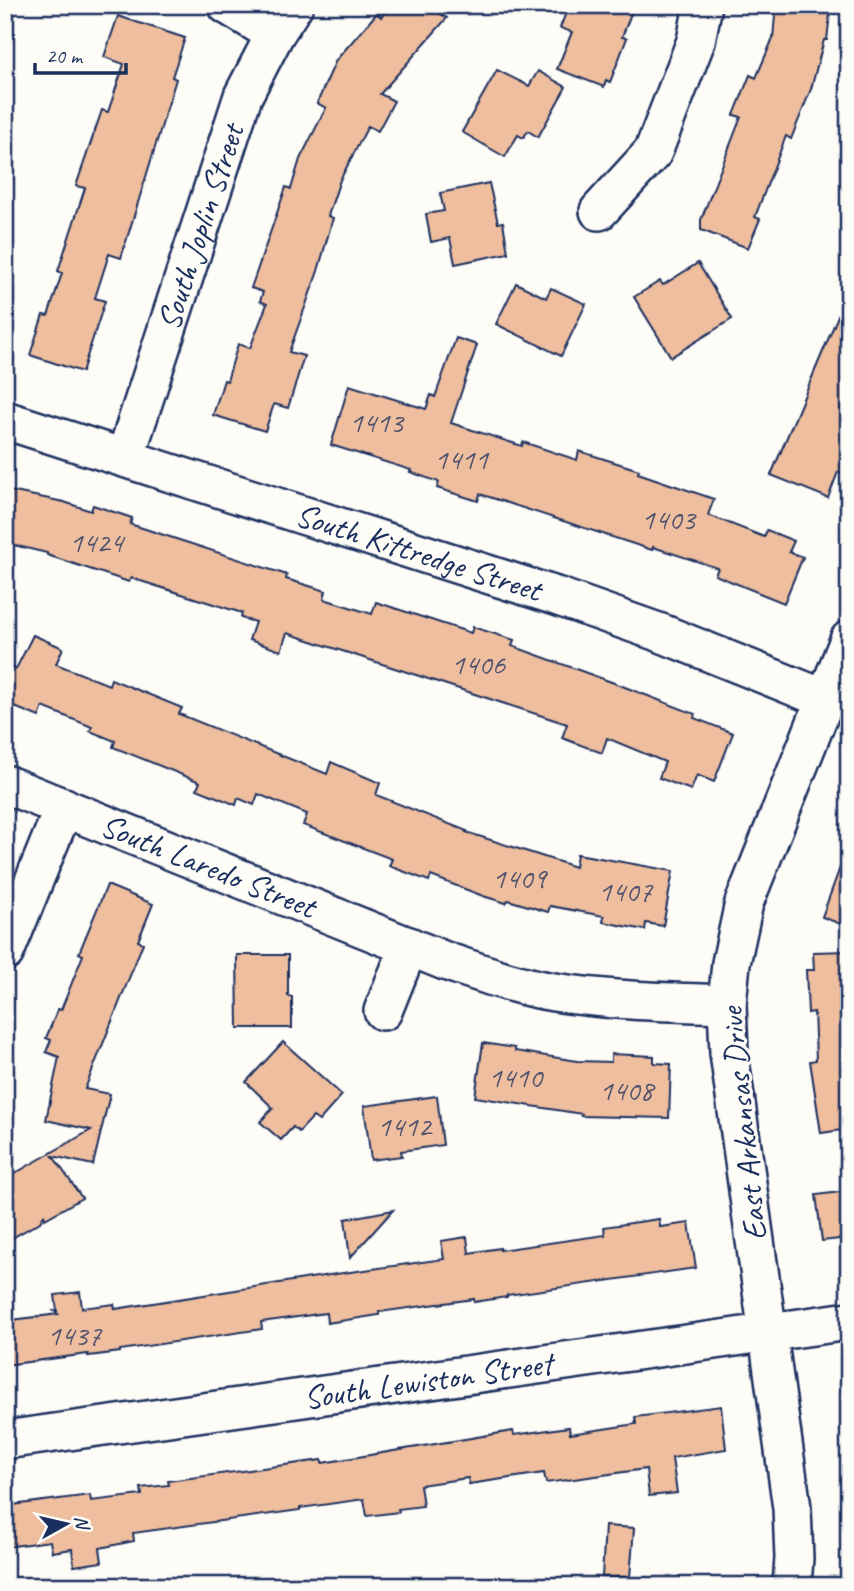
<svg xmlns="http://www.w3.org/2000/svg" width="854" height="1591" font-family="Caveat,sans-serif">
  <style>
    .building { fill: #eebe9e; stroke: #1b2f5e; stroke-width: 2 }
    .lines { fill: none; stroke-linecap: round; stroke-linejoin: round }
    .street-casing { stroke: #1b2f5e; stroke-width: 42 }
    .street { stroke: #fdfcf7; stroke-width: 37 }
    .labels { text-anchor: middle; dominant-baseline: central; stroke-width: 6; stroke-linejoin: round; paint-order: stroke }
    .number-label { font-size: 30px; fill: #50536e }
    .street-label { font-size: 33px; fill: #1b2f5e; stroke: #fdfcf7 }
  </style>
  <rect width="100%" height="100%" fill="#fdfcf7"/>
  <filter id="ink" filterUnits="userSpaceOnUse"><feTurbulence type="fractalNoise" baseFrequency=".0143" numOctaves="2"/><feDisplacementMap in="SourceGraphic" scale="14" xChannelSelector="R" yChannelSelector="G"/><feConvolveMatrix kernelMatrix="1 2 1 2 8 2 1 2 1" color-interpolation-filters="sRGB"/></filter>
  <g filter="url(#ink)">
    <g class="building">
      <polygon points="391,5 426,5 447,18 380,94 394,101 378,131 368,126 340,180 328,216 333,218 318,271 289,352 304,356 288,408 274,404 265,431 213,415 224,380 227,381 238,344 250,348 267,304 260,301 263,292 251,288 286,187 291,189 300,159 326,108 317,103 336,60 377,13 381,17"/>
      <polygon points="569,5 617,5 632,11 622,37 627,38 610,82 606,80 604,87 557,69 572,32 560,28"/>
      <polygon points="776,5 831,5 827,40 824,40 811,89 791,139 786,136 755,217 760,219 748,248 701,230 701,220 741,117 734,115 750,75 756,78 773,38"/>
      <polygon points="118,16 185,38 172,77 176,79 121,258 109,254 95,298 105,301 82,372 30,355 43,315 48,316 62,273 58,271 85,188 76,186 102,110 108,112 124,64 104,57"/>
      <polygon points="497,70 529,86 538,71 566,87 538,137 528,131 523,138 518,135 505,157 462,132"/>
      <polygon points="489,183 498,223 503,222 508,253 455,264 450,238 431,242 426,214 444,211 440,193"/>
      <polygon points="698,263 732,319 671,357 634,297 660,281 663,285"/>
      <polygon points="516,283 546,298 551,288 586,304 561,356 496,324"/>
      <polygon points="848,292 849,390 841,409 849,412 849,476 838,472 828,498 771,475"/>
      <polygon points="456,338 477,345 451,423 522,446 523,442 577,460 579,451 639,470 638,473 714,499 708,515 764,537 767,530 794,541 789,552 803,557 784,603 715,575 718,568 653,547 652,550 480,494 478,501 437,488 439,482 410,472 411,470 331,445 349,385 426,409 431,395 435,397"/>
      <polygon points="5,490 64,502 91,511 93,505 132,518 130,524 287,575 286,579 326,591 324,599 372,614 376,602 471,633 473,627 514,640 512,646 617,684 695,714 694,718 733,733 714,782 697,775 691,790 659,778 665,762 607,738 602,753 562,738 567,724 287,633 281,651 249,640 255,622 241,618 242,613 131,578 129,582 47,555 47,553 5,543"/>
      <polygon points="33,635 63,648 56,664 109,685 111,679 182,708 179,714 327,774 331,762 380,783 376,795 467,831 466,832 575,867 577,854 673,871 663,926 646,923 645,930 603,922 604,916 550,906 548,912 508,900 506,903 483,896 431,876 429,881 389,866 392,859 303,825 307,814 258,794 254,805 238,798 236,805 197,789 200,782 113,747 115,741 90,731 92,727 43,707 39,717 5,703 5,679 10,666 16,669"/>
      <polygon points="846,851 849,852 849,927 822,917"/>
      <polygon points="107,885 153,904 138,941 143,943 85,1089 110,1094 93,1165 53,1156 82,1198 45,1219 44,1215 40,1222 5,1242 5,1179 91,1130 46,1120 59,1057 46,1052 51,1040 46,1038 58,1009 61,1010 83,955 79,953"/>
      <polygon points="849,951 849,1129 821,1133 810,1061 816,1060 814,1012 808,1013 806,970 814,970 813,952"/>
      <polygon points="237,955 288,955 288,996 292,997 292,1028 238,1028"/>
      <polygon points="283,1042 342,1095 319,1121 313,1117 299,1132 293,1127 281,1140 260,1122 273,1108 246,1082"/>
      <polygon points="483,1043 515,1048 515,1051 577,1061 611,1062 611,1054 654,1056 654,1063 671,1064 669,1118 581,1116 582,1114 475,1097"/>
      <polygon points="437,1096 443,1145 401,1151 402,1156 371,1160 364,1106"/>
      <polygon points="849,1191 849,1238 822,1241 816,1195"/>
      <polygon points="393,1210 350,1258 345,1219"/>
      <polygon points="659,1219 660,1227 689,1223 696,1268 507,1295 507,1297 474,1302 474,1299 379,1312 379,1315 327,1323 326,1313 261,1322 262,1329 120,1350 120,1352 88,1356 88,1354 5,1365 5,1321 58,1314 54,1311 57,1311 55,1295 80,1292 82,1308 114,1304 115,1309 336,1274 444,1259 441,1241 467,1237 469,1253 500,1248 500,1250 605,1235 604,1227"/>
      <polygon points="721,1406 726,1449 672,1458 677,1493 649,1496 646,1469 546,1483 544,1473 469,1484 468,1478 420,1485 423,1506 398,1509 399,1512 367,1516 364,1499 300,1508 300,1510 133,1533 134,1541 100,1548 102,1562 74,1566 72,1549 52,1552 50,1541 5,1547 5,1506 90,1495 91,1501 142,1495 141,1488 169,1485 168,1481 322,1460 322,1463 513,1431 514,1435 569,1427 570,1434 636,1424 635,1417"/>
      <polygon points="605,1526 634,1528 630,1577 602,1577"/>
    </g>
    <g class="lines">
      <defs>
        <g id="street">
          <polyline points="227,5 275,34"/>
          <polyline points="599,211 653,152 696,41 703,5"/>
          <path id="s1" d="M5,420L556,596L661,633L825,699"/>
          <path id="s2" d="M125,458L243,96L275,34L294,5"/>
          <path id="s3" d="M5,784L445,961C481,973 517,986 554,992C612,1001 670,1002 727,1004"/>
          <polyline points="5,952 64,807"/>
          <polyline points="383,1011 409,946"/>
          <path id="s4" d="M5,1440L849,1321"/>
          <polyline points="792,1586 794,1558 792,1508 729,1053 727,1004 731,963 744,903 849,640"/>
        </g>
      </defs>
      <use href="#street" class="street-casing"/>
      <use href="#street" class="street"/>
    </g>
  </g>
  <g class="labels">
    <g class="number-label">
      <text x="376" y="422">1413</text>
      <text x="461" y="459">1411</text>
      <text x="668" y="519">1403</text>
      <text x="96" y="542">1424</text>
      <text x="478" y="664">1406</text>
      <text x="519" y="878">1409</text>
      <text x="625" y="891">1407</text>
      <text x="515" y="1077">1410</text>
      <text x="626" y="1090">1408</text>
      <text x="404" y="1126">1412</text>
      <text x="74" y="1335">1437</text>
    </g>
    <g class="street-label">
      <text stroke="none"><textPath href="#s2" startOffset="243">South Joplin Street</textPath></text>
      <text stroke="none"><textPath href="#s1" startOffset="434">South Kittredge Street</textPath></text>
      <text stroke="none"><textPath href="#s3" startOffset="219">South Laredo Street</textPath></text>
      <text transform="translate(743 1124) rotate(-96)">East Arkansas Drive</text>
      <text stroke="none"><textPath href="#s4" startOffset="427">South Lewiston Street</textPath></text>
    </g>
  </g>
  <rect width="854" height="1591" fill="none" stroke="#fdfcf7" stroke-width="28"/>
  <rect x="14" y="14" width="826" height="1563" fill="none" stroke="#1b2f5e" stroke-width="2.5" filter="url(#ink)"/>
  <g transform="translate(66 1524) rotate(82)" stroke="#fdfcf7" stroke-width="5" paint-order="stroke">
  <path d="M0-5L12 26L0 18L-12 26Z" fill="#1b2f5e"/>
  <text y="-10" font-size="19" font-weight="bold" text-anchor="middle" fill="#1b2f5e">N</text>
  </g>
  <path d="M35 63v10h91v-10" fill="none" stroke="#1b2f5e" stroke-width="3.5"/>
  <text x="46" y="63" font-size="21" fill="#1b2f5e" stroke="#fdfcf7" stroke-width="5" paint-order="stroke">20 m</text>
</svg>
